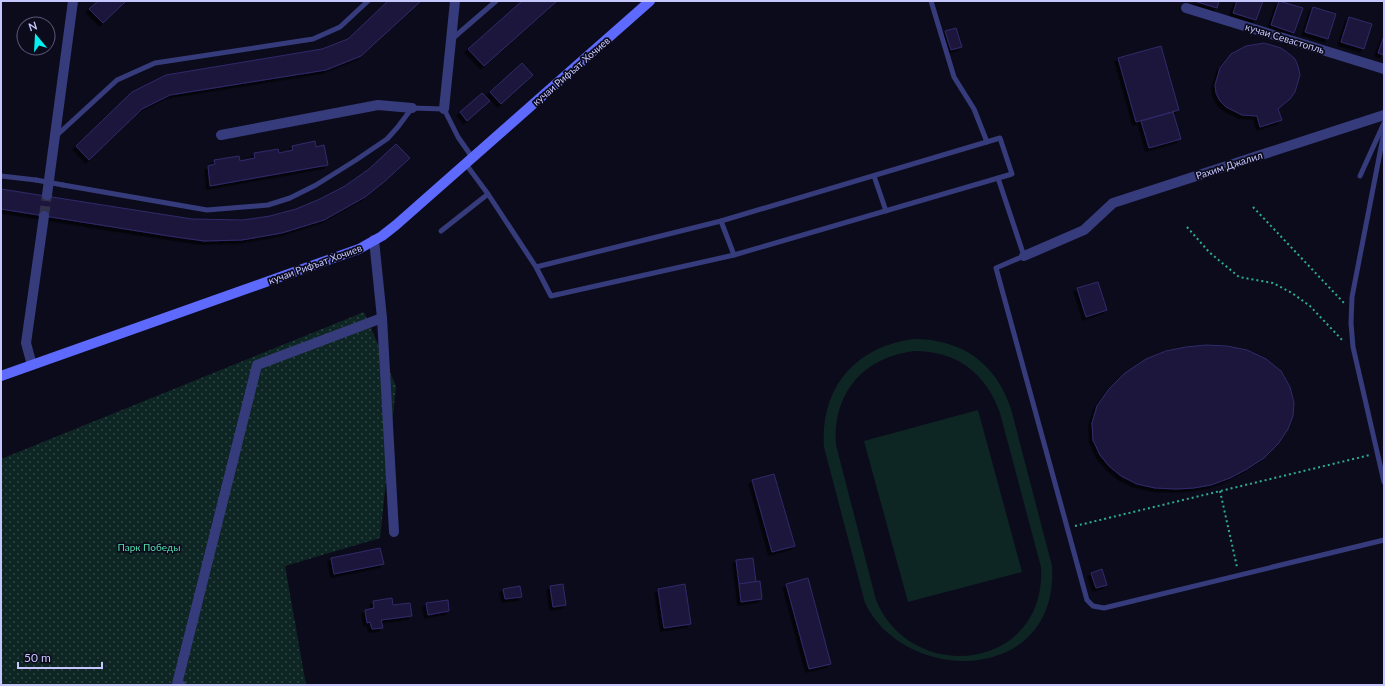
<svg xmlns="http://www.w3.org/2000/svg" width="1385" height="686" font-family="Lato,sans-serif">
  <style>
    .park { fill: url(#park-dots) }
    .pitch { fill: #0e2623; fill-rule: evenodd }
    .building { fill: #1b173d; stroke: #302a69; filter: url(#shadow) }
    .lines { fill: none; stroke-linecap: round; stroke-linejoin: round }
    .minor-tunnel { stroke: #313149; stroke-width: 10; stroke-dasharray: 10 5; stroke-linecap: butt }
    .path { stroke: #2dac98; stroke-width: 2; stroke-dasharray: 2 3; stroke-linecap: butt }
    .service { stroke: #363b7b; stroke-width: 5 }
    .minor { stroke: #363b7b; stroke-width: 10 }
    .secondary { stroke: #5e6afe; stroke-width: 10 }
    .service-bridge { stroke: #363b7b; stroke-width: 5 }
    .labels { text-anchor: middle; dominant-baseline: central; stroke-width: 3.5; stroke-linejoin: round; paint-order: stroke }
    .street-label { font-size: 10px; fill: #c7c7ff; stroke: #0c0b1c }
    .park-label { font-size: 10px; fill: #54ddad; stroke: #0c0b1c }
  </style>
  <defs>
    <pattern id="park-dots" width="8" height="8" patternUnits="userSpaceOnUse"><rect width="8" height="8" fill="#0e2623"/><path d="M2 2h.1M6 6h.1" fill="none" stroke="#304444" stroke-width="1.8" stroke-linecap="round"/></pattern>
    <filter id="shadow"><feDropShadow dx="-3.5" dy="3.5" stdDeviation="0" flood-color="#0009"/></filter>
  </defs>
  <rect width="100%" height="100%" fill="#0c0b1c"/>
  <polygon class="park" points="364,312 396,386 380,538 285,566 306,685 1,685 1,459"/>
  <g class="pitch">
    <path d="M913,339C962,339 996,363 1011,409L1052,566C1059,685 905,686 865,603L824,447C820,388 855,347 913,339ZM914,351C957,351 986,373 1000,413L1041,567C1047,671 911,686 876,600L836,445C832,394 863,357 914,351Z"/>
    <polygon points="978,410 1022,572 908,602 864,441"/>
  </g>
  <g class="building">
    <polygon points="98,1 126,1 103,23 89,9"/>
    <polygon points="388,1 421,1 361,56 326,70 170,95 142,109 89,160 76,146 132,92 166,75 322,49 348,39"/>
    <polygon points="522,1 557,1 484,66 468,49"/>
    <polygon points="1194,1 1219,1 1217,8"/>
    <polygon points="1237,1 1263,1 1256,20 1233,13"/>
    <polygon points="1279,1 1303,8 1294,33 1271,25"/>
    <polygon points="1313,7 1336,14 1328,39 1305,32"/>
    <polygon points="1349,17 1372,24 1364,49 1341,42"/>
    <polygon points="956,28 962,47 951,50 945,31"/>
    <polygon points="1384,36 1384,55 1378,53"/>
    <polygon points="1264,43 1281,48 1288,53 1295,59 1298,66 1300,75 1295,92 1290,99 1278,109 1282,120 1260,127 1257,116 1242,115 1226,107 1220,101 1216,93 1215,85 1220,68 1231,54 1246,46"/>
    <polygon points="1161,46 1179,110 1136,122 1118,58"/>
    <polygon points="522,63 533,75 501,104 490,92"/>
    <polygon points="482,93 490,101 467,121 460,112"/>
    <polygon points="1173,112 1181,139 1149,148 1141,121"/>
    <polygon points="315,141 316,147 324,145 328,165 210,186 208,166 215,164 214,160 239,156 240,161 255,158 254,153 278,149 279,153 293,150 292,146"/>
    <polygon points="396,144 410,158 384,182 365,197 324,220 282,233 242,240 204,241 169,236 1,209 1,189 192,219 243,220 270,216 296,209 320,199 345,186 369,169"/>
    <polygon points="1098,282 1107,310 1086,317 1077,288"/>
    <polygon points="1206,345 1227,346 1247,350 1266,359 1281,371 1290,387 1294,403 1293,416 1288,429 1278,444 1264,458 1247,469 1230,478 1211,485 1194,488 1176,489 1155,488 1137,484 1121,476 1109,466 1100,455 1093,440 1092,423 1097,406 1109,389 1125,373 1146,359 1166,351 1186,347"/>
    <polygon points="774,474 795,546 772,552 752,480"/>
    <polygon points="380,548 384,564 334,574 331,558"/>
    <polygon points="753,558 756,582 739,584 736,560"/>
    <polygon points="1102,569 1107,585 1096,588 1091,573"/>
    <polygon points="808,578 831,664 809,669 786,584"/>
    <polygon points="760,581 762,599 741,602 739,584"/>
    <polygon points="563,584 566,605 553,607 550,586"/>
    <polygon points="685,584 691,624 664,628 658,589"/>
    <polygon points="520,586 522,597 505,599 503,589"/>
    <polygon points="392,598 393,605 410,603 412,616 381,620 383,628 372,629 370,622 367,623 365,610 374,608 373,601"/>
    <polygon points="448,600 449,611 428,615 426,603"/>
  </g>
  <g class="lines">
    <polyline class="minor-tunnel" points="44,216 47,195"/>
    <g class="path">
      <polyline points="1253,207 1344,303"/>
      <polyline points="1187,227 1209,252 1239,277 1273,283 1292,293 1310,306 1344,342"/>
      <polyline points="1220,491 1237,567"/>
      <polyline points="1075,526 1370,455"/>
    </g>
    <g class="service">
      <polyline points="931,1 954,77 974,109 987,142"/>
      <polyline points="452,39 496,1"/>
      <polyline points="1384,132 1352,297 1351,323 1353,347 1384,482"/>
      <polyline points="56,136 117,80 155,63 313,39 340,27 368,1"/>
      <polyline points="465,163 488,194 536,267 721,221 1000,138 1012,174 734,255 551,296 536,267"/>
      <polyline points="1,176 36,180"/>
      <polyline points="874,176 886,211"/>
      <polyline points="1360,176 1384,123"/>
      <polyline points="998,178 1024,256 996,268 1087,600 1093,606 1104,608 1384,540"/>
      <polyline points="63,185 207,210 268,205 290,198 316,185 356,160 387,139 397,128 412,108 444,109 458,137 472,157"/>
      <polyline points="721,221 734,255"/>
      <polyline points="441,231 488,194"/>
    </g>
    <g class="minor">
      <polyline points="1186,8 1384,69"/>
      <polyline points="444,109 455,1"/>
      <polyline points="221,135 378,105 412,108"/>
      <polyline points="47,195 73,1"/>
      <polyline points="1024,256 1084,230 1113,203 1384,115"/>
      <polyline points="382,318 394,532"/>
      <polyline points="32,365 26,343 44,216"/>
      <polyline points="181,685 177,684 257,365 382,318 374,240"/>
    </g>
    <polyline class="secondary" points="1,376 359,249 382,236 396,225 650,1"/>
    <polyline class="service-bridge" points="36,180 63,185"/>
  </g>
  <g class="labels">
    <g class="street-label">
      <text transform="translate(1285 38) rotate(17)">кучаи Севастопль</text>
      <text transform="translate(571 71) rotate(-41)">кучаи Рифъат Хочиев</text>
      <text transform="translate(1229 165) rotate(-18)">Рахим Джалил</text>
      <text transform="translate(315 264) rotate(-20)">кучаи Рифъат Хочиев</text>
    </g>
    <g class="park-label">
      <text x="149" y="547">Парк Победы</text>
    </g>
  </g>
  <rect width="1385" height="686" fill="none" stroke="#c7c7ff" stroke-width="4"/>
  <g transform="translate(36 36) rotate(342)"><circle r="19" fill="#0c0b1c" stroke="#575677"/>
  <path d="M0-3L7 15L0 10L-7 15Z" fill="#01f0f0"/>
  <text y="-6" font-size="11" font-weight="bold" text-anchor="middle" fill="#c7c7ff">N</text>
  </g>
  <path d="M18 662v6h84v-6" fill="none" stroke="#c7c7ff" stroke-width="2"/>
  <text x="24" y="662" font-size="12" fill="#c7c7ff" stroke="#0c0b1c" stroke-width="3" paint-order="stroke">50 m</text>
</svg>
